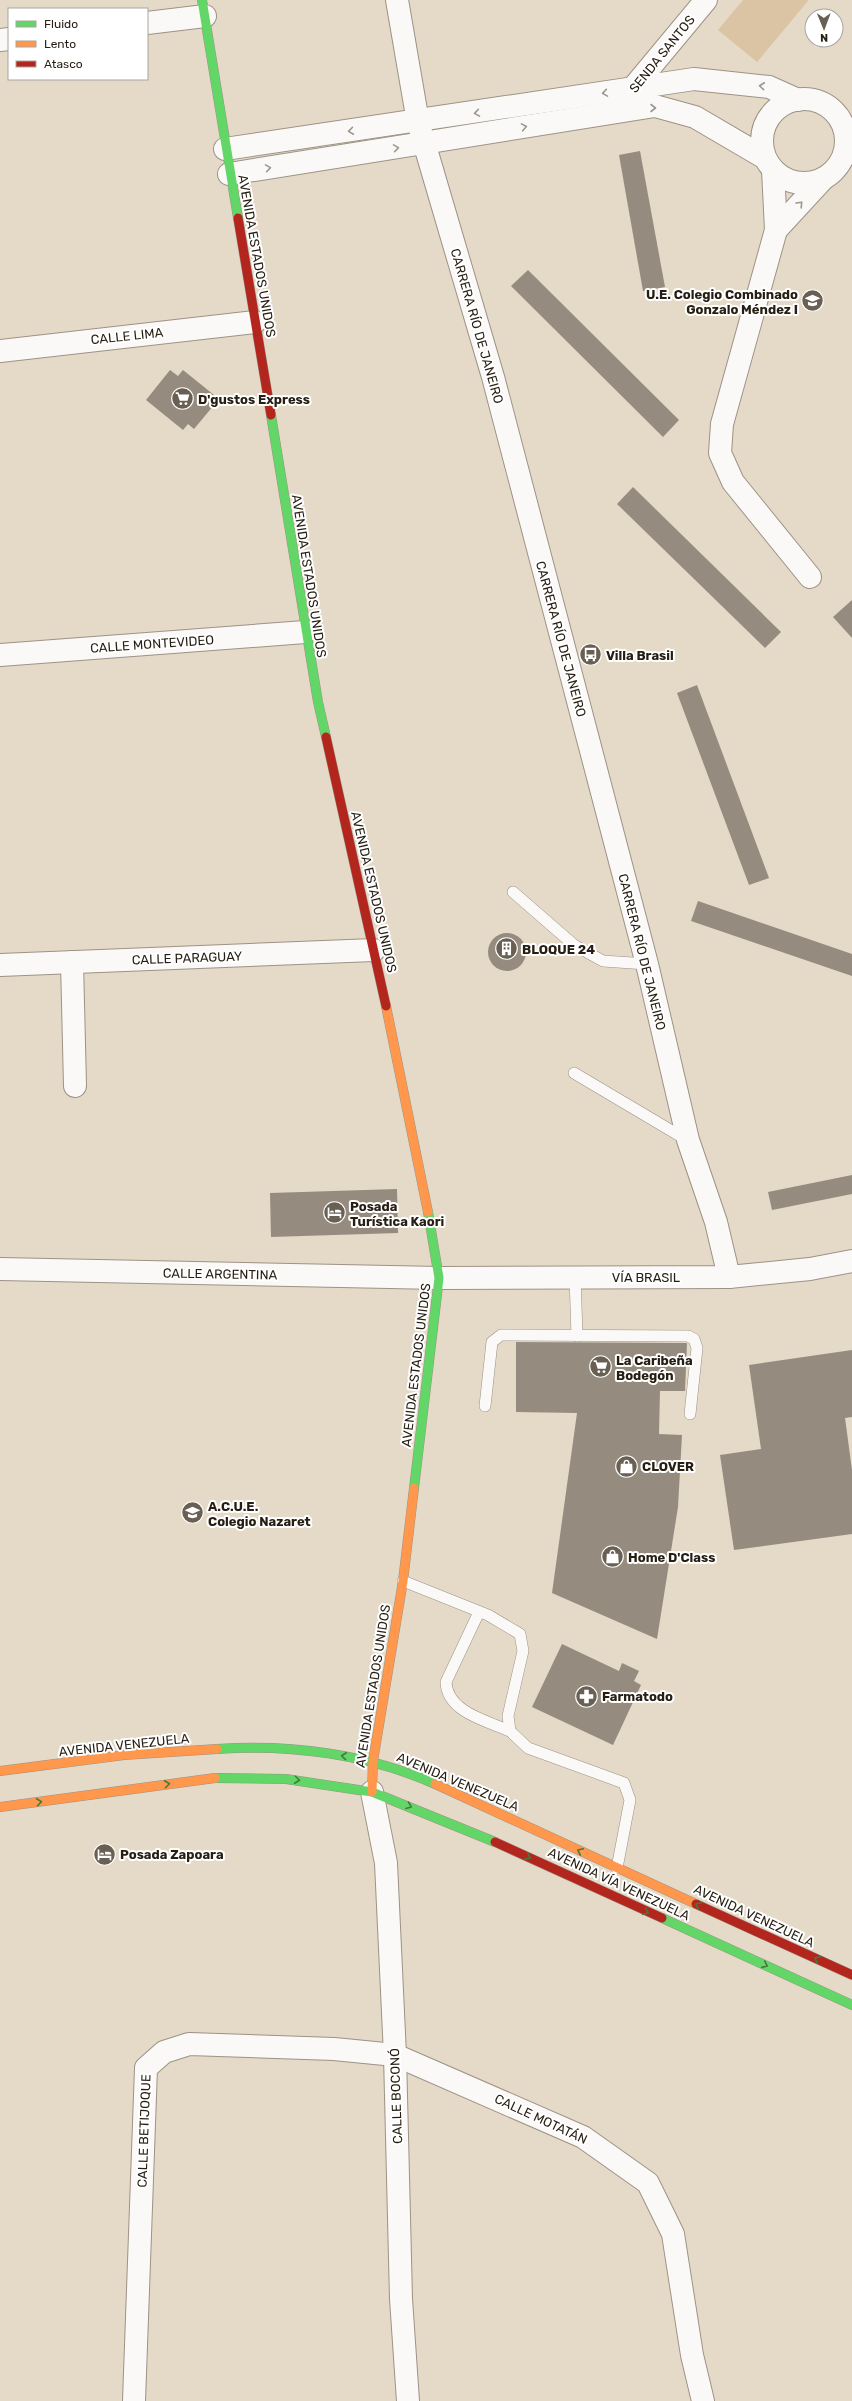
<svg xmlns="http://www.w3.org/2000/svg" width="852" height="2401" font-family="Rubik,sans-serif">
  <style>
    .grass { fill: #dac4a4 }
    .building { fill: #958c7f }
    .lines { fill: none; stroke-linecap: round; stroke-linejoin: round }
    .lane-casing { stroke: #9c9386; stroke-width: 12 }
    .street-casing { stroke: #9c9386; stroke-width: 24 }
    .fast-casing { stroke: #9c9386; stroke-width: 10 }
    .slow-casing { stroke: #9c9386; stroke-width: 10 }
    .jam-casing { stroke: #9c9386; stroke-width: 10 }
    .lane { stroke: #fbf9f7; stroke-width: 11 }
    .street { stroke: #fbf9f7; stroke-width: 22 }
    .fast { stroke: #63d668; stroke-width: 9 }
    .slow { stroke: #ff974d; stroke-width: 9 }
    .jam { stroke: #b3261e; stroke-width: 9 }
    .oneway { stroke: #9b9690 }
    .oneway2 { stroke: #447a3d }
    .labels { text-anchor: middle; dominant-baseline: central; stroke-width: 4; stroke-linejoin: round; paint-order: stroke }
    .street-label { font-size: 13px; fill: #261e12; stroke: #fff }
    .poi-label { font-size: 13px; font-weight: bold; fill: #261e12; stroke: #fff; text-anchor: start }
  </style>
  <rect width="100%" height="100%" fill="#e5d9c8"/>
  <polygon class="grass" points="743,0 807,0 808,1 757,62 718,30"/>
  <g class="building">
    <polygon points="640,151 665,287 643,291 619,155"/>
    <polygon points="528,270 679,420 663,437 511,286"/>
    <polygon points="170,370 178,376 183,370 219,399 194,429 188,424 183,430 146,400"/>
    <polygon points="633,487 781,632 765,648 617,504"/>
    <polygon points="852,600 852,638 833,617"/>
    <polygon points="697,685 769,878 749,885 677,693"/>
    <polygon points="698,901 852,954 852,976 691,921"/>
    <circle cx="507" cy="952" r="19"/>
    <polygon points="852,1175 852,1194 772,1210 768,1192"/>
    <polygon points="397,1189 398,1233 271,1237 270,1193"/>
    <polygon points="516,1342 687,1343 685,1391 660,1391 659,1434 682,1435 678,1507 657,1639 552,1593 577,1413 516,1412"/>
    <polygon points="852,1350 852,1417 845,1418 852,1470 852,1534 734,1550 720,1455 761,1449 749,1365"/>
    <polygon points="562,1644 619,1671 622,1663 639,1671 634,1681 641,1685 613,1745 532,1707"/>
  </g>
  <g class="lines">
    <defs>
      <g id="lane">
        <polyline points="513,892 574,945 603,961 647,964"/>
        <polyline points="574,1073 687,1140"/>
        <polyline points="575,1277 577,1336"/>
        <polyline points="485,1406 492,1342 501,1335 688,1336 694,1339 697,1348 690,1414"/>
        <polyline points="403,1581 488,1615 520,1634 523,1651 508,1716 510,1731 528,1748 624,1783 630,1800 617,1868"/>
        <path d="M479,1612L446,1682C447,1712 487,1721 510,1731"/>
      </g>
      <g id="street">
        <polyline points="397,0 418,122 493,377 647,964 688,1140 716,1222 729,1277"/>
        <polyline points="147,23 205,16"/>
        <polyline points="0,40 9,39"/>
        <polyline points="629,95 632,89 706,0"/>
        <circle cx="804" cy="141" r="42"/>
        <polyline points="225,149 694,79 769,87 798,100"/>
        <polyline points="773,170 776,230 722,424 720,453 733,482 810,577"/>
        <polyline points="229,174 655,106 695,117 765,158"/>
        <polyline points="776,230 823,179"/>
        <polyline points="0,351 255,322"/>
        <polyline points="0,655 305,632"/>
        <polyline points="72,962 75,1086"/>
        <polyline points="0,965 374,950"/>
        <polyline points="0,1269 439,1278 729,1277 810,1269 852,1261"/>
        <polyline points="372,1792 386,1863 395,2055 401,2299 408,2401"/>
        <polyline points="134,2401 146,2068 164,2052 189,2044 334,2049 395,2055 583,2137 648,2183 673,2234 692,2355 703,2401"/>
      </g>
      <g id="fast">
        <polyline points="202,0 238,218"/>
        <polyline points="271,415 318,702 326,737"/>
        <polyline points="414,1488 439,1278 428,1212"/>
        <path d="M217,1749C291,1744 368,1754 435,1784"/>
        <polyline points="215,1778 286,1779 372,1792 495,1842"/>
        <polyline points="662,1918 852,2005"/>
      </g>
      <g id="slow">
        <polyline points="386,1006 428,1212"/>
        <polyline points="0,1771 124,1755 217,1749"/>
        <polyline points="435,1784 696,1904"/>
        <polyline points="372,1792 373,1761 403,1581 414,1488"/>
        <polyline points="0,1807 215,1778"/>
      </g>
      <g id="jam">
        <polyline points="238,218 271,415"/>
        <polyline points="326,737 386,1006"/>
        <polyline points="495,1842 662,1918"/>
        <polyline points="696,1904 852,1975"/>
      </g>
    </defs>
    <use href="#lane" class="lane-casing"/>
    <use href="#street" class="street-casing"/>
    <use href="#fast" class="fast-casing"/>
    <use href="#slow" class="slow-casing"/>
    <use href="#jam" class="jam-casing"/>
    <use href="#lane" class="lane"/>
    <use href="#street" class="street"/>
    <use href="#fast" class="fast"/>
    <use href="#slow" class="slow"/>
    <use href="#jam" class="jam"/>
  </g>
  <defs><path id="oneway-chevron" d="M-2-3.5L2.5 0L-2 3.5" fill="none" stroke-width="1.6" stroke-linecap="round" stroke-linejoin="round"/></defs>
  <g class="oneway">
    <use href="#oneway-chevron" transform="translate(762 86) rotate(-174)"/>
    <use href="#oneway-chevron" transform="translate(605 93) rotate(171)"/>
    <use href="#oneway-chevron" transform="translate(653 108)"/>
    <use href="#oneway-chevron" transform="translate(477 113) rotate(171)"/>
    <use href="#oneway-chevron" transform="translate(524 127) rotate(-10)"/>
    <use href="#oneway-chevron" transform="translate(351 131) rotate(172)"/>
    <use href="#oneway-chevron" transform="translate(396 148) rotate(-9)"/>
    <use href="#oneway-chevron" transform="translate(268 168) rotate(-9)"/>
    <use href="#oneway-chevron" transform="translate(800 204) rotate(-47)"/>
  </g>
  <g class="oneway2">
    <use href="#oneway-chevron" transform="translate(344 1756) rotate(-174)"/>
    <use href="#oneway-chevron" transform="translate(297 1780) rotate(7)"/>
    <use href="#oneway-chevron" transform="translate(167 1784) rotate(-7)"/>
    <use href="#oneway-chevron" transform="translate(39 1802) rotate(-8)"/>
    <use href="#oneway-chevron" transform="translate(409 1806) rotate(21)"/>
    <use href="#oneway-chevron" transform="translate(580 1851) rotate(-155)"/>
    <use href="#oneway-chevron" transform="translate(528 1857) rotate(25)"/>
    <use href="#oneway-chevron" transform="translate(698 1905) rotate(-155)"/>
    <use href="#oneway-chevron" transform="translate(646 1912) rotate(25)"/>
    <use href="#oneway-chevron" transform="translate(817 1959) rotate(-155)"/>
    <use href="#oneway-chevron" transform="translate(765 1965) rotate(24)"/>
  </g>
  <defs>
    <symbol id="school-disc" viewBox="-11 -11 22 22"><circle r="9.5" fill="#695f52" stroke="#fff"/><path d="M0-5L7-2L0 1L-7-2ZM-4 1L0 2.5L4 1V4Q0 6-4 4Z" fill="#fff"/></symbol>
    <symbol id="supermarket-disc" viewBox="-11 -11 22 22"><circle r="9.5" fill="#695f52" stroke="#fff"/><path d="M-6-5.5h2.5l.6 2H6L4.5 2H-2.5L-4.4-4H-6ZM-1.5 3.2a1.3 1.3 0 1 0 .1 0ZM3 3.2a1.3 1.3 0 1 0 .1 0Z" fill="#fff"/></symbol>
    <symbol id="bus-disc" viewBox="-11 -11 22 22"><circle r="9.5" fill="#695f52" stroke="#fff"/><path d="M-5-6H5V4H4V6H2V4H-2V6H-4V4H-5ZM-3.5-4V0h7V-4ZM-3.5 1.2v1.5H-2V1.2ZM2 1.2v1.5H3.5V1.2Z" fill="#fff"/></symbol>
    <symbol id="building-disc" viewBox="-11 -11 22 22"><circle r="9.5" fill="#695f52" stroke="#fff"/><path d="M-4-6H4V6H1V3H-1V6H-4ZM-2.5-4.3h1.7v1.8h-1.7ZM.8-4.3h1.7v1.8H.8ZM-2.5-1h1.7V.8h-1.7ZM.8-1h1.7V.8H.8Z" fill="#fff"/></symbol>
    <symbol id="hotel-disc" viewBox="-11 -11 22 22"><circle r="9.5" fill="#695f52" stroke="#fff"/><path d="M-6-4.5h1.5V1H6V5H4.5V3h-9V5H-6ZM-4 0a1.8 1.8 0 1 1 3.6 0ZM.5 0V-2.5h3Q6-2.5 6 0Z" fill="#fff"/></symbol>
    <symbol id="shop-disc" viewBox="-11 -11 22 22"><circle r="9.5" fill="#695f52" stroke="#fff"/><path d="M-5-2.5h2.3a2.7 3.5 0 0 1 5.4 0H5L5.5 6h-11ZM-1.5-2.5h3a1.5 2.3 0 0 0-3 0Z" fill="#fff"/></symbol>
    <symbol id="pharmacy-disc" viewBox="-11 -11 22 22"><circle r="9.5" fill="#695f52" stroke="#fff"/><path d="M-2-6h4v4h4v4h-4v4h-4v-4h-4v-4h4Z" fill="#fff"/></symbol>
  </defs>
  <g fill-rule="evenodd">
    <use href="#school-disc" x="800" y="288" width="25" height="25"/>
    <use href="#supermarket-disc" x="170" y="386" width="25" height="25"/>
    <use href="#bus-disc" x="578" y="642" width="25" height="25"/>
    <use href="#building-disc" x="494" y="936" width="25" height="25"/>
    <use href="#hotel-disc" x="322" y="1200" width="25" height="25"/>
    <use href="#supermarket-disc" x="588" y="1354" width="25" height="25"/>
    <use href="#shop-disc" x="614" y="1454" width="25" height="25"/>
    <use href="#school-disc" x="180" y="1500" width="25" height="25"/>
    <use href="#shop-disc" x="600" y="1544" width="25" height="25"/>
    <use href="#pharmacy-disc" x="574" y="1684" width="25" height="25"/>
    <use href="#hotel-disc" x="92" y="1842" width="25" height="25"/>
  </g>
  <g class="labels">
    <g class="street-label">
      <text transform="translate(662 54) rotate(-51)">SENDA SANTOS</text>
      <text transform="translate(257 256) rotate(80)">AVENIDA ESTADOS UNIDOS</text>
      <text transform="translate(477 326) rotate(74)">CARRERA RÍO DE JANEIRO</text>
      <text transform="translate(127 336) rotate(-6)">CALLE LIMA</text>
      <text transform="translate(309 576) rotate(81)">AVENIDA ESTADOS UNIDOS</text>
      <text transform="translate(561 639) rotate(75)">CARRERA RÍO DE JANEIRO</text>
      <text transform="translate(152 644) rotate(-4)">CALLE MONTEVIDEO</text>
      <text transform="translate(374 892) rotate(77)">AVENIDA ESTADOS UNIDOS</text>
      <text transform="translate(642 952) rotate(76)">CARRERA RÍO DE JANEIRO</text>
      <text transform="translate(187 958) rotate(-2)">CALLE PARAGUAY</text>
      <text transform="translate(220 1274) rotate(1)">CALLE ARGENTINA</text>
      <text x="646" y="1277">VÍA BRASIL</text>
      <text transform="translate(416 1365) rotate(-83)">AVENIDA ESTADOS UNIDOS</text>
      <text transform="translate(373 1686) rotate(-81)">AVENIDA ESTADOS UNIDOS</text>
      <text transform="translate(124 1745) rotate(-6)">AVENIDA VENEZUELA</text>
      <text transform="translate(458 1782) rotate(23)">AVENIDA VENEZUELA</text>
      <text transform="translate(619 1884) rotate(25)">AVENIDA VÍA VENEZUELA</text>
      <text transform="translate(754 1916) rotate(25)">AVENIDA VENEZUELA</text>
      <text transform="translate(396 2096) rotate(-92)">CALLE BOCONÓ</text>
      <text transform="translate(541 2119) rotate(25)">CALLE MOTATÁN</text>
      <text transform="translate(144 2131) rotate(-88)">CALLE BETIJOQUE</text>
    </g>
    <g class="poi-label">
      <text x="798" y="294" text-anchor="end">U.E. Colegio Combinado<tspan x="798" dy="15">Gonzalo Méndez I</tspan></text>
      <text x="198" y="399">D'gustos Express</text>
      <text x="606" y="655">Villa Brasil</text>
      <text x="522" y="949">BLOQUE 24</text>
      <text x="350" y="1206">Posada<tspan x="350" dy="15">Turística Kaori</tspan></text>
      <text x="616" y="1360">La Caribeña<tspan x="616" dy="15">Bodegón</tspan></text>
      <text x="642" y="1466">CLOVER</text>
      <text x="208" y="1506">A.C.U.E.<tspan x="208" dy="15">Colegio Nazaret</tspan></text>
      <text x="628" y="1557">Home D'Class</text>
      <text x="602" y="1696">Farmatodo</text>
      <text x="120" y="1854">Posada Zapoara</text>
    </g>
  </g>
  <rect x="8" y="8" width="140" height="72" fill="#ffffff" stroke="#a8a5a0"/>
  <rect x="16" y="21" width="20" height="6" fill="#63d668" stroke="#a8a5a0"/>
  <text x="44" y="28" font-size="12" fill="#261e12">Fluido</text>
  <rect x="16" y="41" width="20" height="6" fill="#ff974d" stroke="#a8a5a0"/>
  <text x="44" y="48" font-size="12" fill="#261e12">Lento</text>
  <rect x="16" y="61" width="20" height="6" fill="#b3261e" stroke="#a8a5a0"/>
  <text x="44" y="68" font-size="12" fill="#261e12">Atasco</text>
  <g transform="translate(824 28) rotate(179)"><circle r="19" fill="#ffffff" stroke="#a8a5a0"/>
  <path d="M0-3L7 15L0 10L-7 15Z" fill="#695f52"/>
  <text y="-6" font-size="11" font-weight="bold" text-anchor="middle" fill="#261e12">N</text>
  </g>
</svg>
